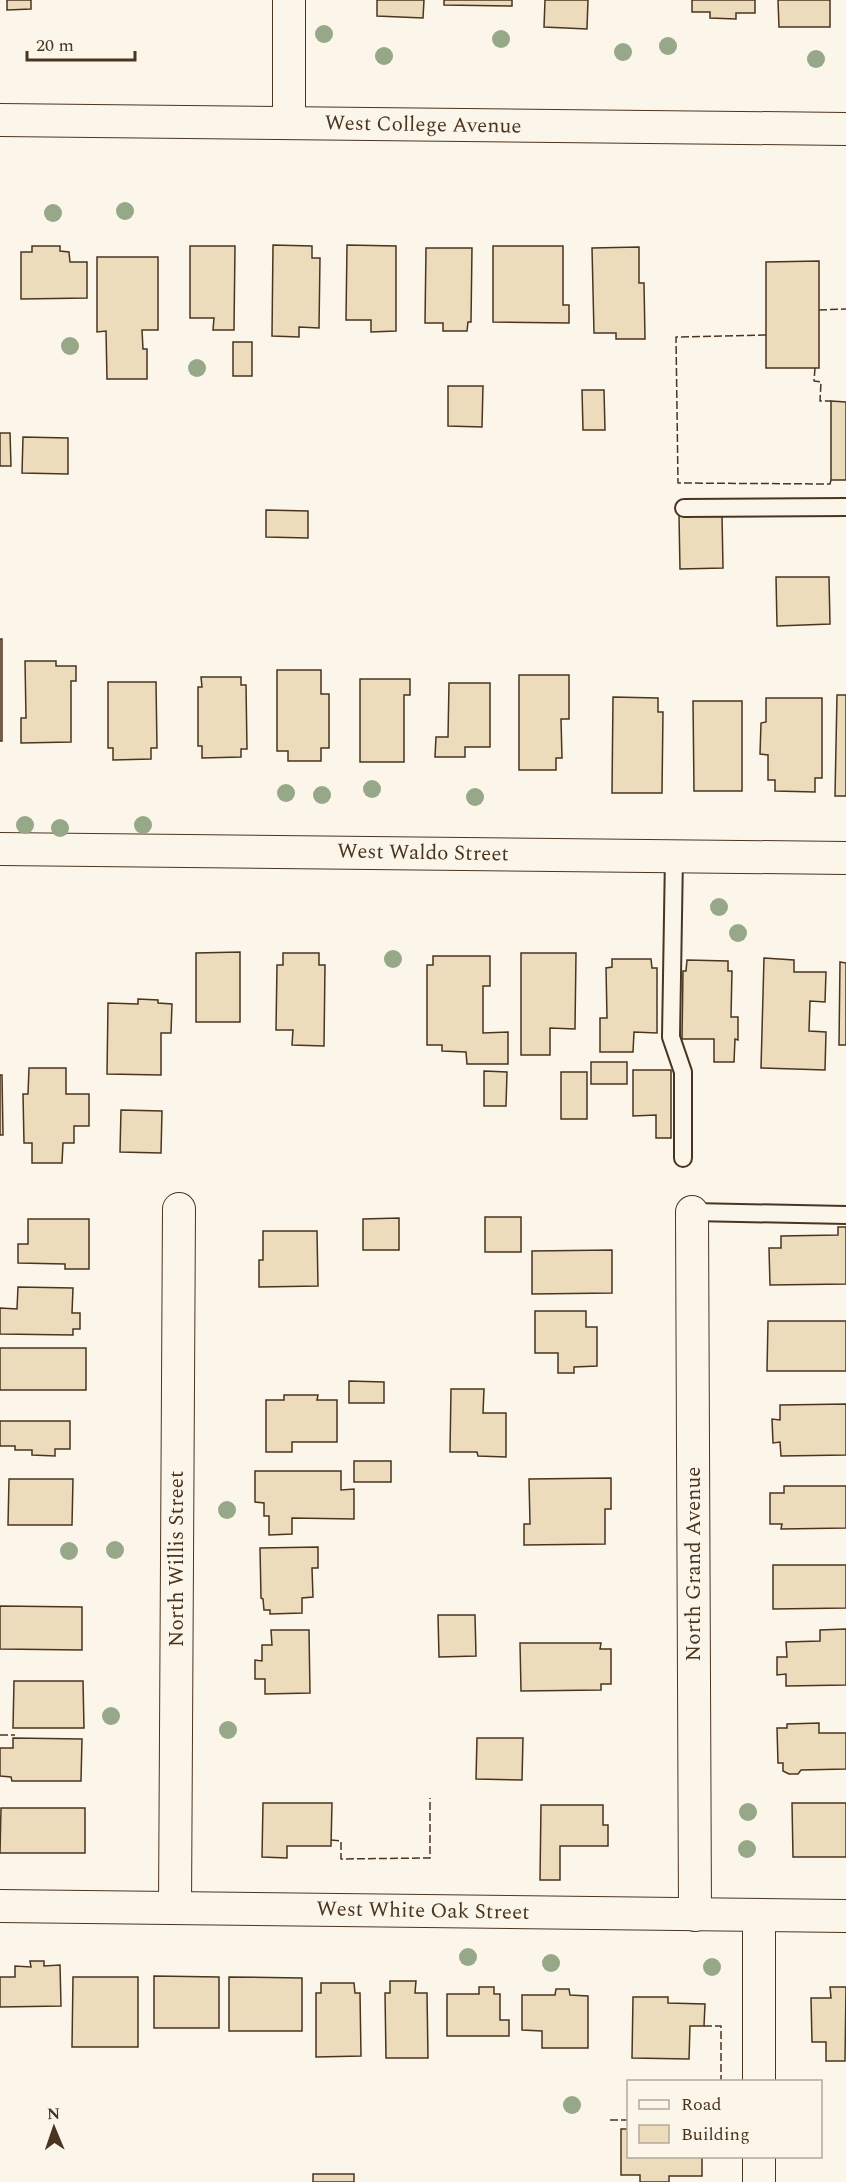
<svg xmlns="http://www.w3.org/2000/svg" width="846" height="2182" font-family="Spectral,serif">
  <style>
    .building { fill: #ecdcbc; stroke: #4a3520; stroke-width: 1.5 }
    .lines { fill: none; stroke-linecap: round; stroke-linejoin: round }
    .lane-casing { stroke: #4a3520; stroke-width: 20 }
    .street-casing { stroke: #4a3520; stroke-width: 34 }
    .lane { stroke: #fbf6e9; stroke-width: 16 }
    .street { stroke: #fbf6e9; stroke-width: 32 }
    .fence { stroke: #4a3520; stroke-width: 1.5; stroke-dasharray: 8 3; stroke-linecap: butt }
    .tree { fill: #96a887 }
    .labels { text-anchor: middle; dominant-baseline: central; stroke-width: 4.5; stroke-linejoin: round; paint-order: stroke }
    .street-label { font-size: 21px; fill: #4a3520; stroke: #fbf6e9 }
  </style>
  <rect width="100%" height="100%" fill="#fbf6e9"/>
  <g class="building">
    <polygon points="7,0 31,0 31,9 7,10"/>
    <polygon points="377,0 424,0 423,18 377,16"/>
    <polygon points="444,0 512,0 512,6 444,5"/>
    <polygon points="545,0 588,0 587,29 544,27"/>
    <polygon points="692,0 755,0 755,13 736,13 736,19 710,18 710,12 692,12"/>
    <polygon points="778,0 830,0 830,27 779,27"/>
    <polygon points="273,245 312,246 312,258 320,258 319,328 299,327 299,337 272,336"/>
    <polygon points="347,245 396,246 396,331 371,332 371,320 346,320"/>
    <polygon points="32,246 60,246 60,251 69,252 70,262 87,262 87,298 21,299 21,252 32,252"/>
    <polygon points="190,246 235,246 234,330 213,330 214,318 190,318"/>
    <polygon points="493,246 563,246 563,305 569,305 569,323 493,322"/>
    <polygon points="639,247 639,283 644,283 645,339 616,339 616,333 594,333 592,248"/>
    <polygon points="426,248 472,248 471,322 468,322 467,331 443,331 443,323 425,323"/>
    <polygon points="97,257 158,257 158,330 142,330 143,349 147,349 147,379 107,379 106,331 97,332"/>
    <polygon points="819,261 819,368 766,368 766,262"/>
    <rect x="233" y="342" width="19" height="34"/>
    <polygon points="448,386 483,386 482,427 448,426"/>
    <polygon points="582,390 604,390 605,430 583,430"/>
    <polygon points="831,401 846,402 846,480 831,480"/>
    <polygon points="0,433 10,433 11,466 0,466"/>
    <polygon points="23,437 68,438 68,474 22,473"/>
    <polygon points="266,510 308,511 308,538 266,537"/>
    <polygon points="722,515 723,568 680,569 679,516"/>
    <polygon points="776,577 829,577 830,624 777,626"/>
    <rect x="0" y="639" width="2" height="102"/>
    <polygon points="25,661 56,661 56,666 76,666 76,681 71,681 71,742 21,743 21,718 26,718"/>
    <polygon points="277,670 321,670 321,694 329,694 329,748 321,748 321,761 288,761 288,751 277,751"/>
    <polygon points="519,675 569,675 569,719 561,719 562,758 556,758 556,770 519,770"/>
    <polygon points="201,677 241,677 241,685 246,685 247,749 241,749 241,757 202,758 202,746 198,746 198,687 202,687"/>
    <polygon points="360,679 410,679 410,695 404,695 404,762 360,762"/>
    <polygon points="108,682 156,682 157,748 151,748 151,759 113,760 113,748 108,748"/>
    <polygon points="449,683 490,683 490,747 465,747 465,757 435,757 436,737 448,737"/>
    <polygon points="837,695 846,695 846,796 835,796"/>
    <polygon points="613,697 658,698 658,712 663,712 662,793 612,793"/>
    <polygon points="766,698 822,698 822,778 815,778 815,792 775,791 775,780 768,780 768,755 760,754 761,723 766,722"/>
    <polygon points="693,701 742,701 742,791 694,791"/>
    <polygon points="240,952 240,1022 196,1022 196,953"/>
    <polygon points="283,953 319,953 319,965 325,965 324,1046 292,1045 293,1030 276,1030 277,965 283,965"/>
    <polygon points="521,953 576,953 575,1029 550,1028 550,1055 521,1055"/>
    <polygon points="433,956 490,956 490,986 483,986 483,1033 508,1032 508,1064 467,1064 466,1052 442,1051 442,1045 427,1045 427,965 433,965"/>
    <polygon points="764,958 794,960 794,972 826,972 825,1002 810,1001 809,1031 826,1032 825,1070 761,1068"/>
    <polygon points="612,959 651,959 652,968 657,968 657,1033 634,1032 633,1052 600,1052 600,1018 607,1018 606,968 612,967"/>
    <polygon points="687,960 728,961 728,971 732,971 731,1017 738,1017 738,1040 735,1039 734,1062 714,1062 714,1039 682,1039 683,971 686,971"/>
    <polygon points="840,962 846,963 846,1045 839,1045"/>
    <polygon points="138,999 158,1000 158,1003 172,1004 171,1033 161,1033 161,1075 107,1074 108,1003 138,1004"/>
    <rect x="591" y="1062" width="36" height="22"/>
    <polygon points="29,1068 66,1068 66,1094 89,1094 89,1126 74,1126 74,1143 63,1143 62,1163 32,1163 32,1143 24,1143 23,1094 28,1094"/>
    <polygon points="633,1070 671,1070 671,1138 656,1138 656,1115 633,1116"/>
    <polygon points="484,1071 507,1072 506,1106 484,1106"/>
    <rect x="561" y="1072" width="26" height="47"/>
    <polygon points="0,1075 2,1075 3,1135 0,1135"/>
    <polygon points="121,1110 162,1111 161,1153 120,1152"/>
    <rect x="485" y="1217" width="36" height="35"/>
    <polygon points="399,1218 399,1250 363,1250 363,1219"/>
    <polygon points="28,1219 89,1219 89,1269 65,1269 65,1264 18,1263 18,1244 28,1244"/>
    <polygon points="838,1227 846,1227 846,1284 770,1285 769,1248 781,1248 781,1236 838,1235"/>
    <polygon points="263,1231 317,1231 318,1286 259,1287 259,1260 263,1260"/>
    <polygon points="612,1250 612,1293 532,1294 532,1251"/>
    <polygon points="18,1287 73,1288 72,1313 80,1313 80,1329 73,1329 73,1335 0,1334 0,1308 17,1309"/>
    <polygon points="535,1311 586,1311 586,1327 597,1327 597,1366 574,1367 574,1373 558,1373 558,1353 535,1353"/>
    <polygon points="768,1321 846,1321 846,1371 767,1371"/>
    <rect x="0" y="1348" width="86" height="42"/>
    <polygon points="349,1381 384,1382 384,1403 349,1403"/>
    <polygon points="451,1389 484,1389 483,1413 506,1413 506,1457 478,1456 477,1452 450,1452"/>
    <polygon points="284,1395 318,1395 317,1400 337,1400 337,1442 292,1442 292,1452 266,1452 266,1400 284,1400"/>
    <polygon points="846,1404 846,1455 781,1456 780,1442 773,1443 772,1419 780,1420 780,1405"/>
    <polygon points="0,1421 70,1421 70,1449 55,1449 55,1456 32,1455 32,1450 15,1450 15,1446 0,1446"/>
    <rect x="354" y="1461" width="37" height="21"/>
    <polygon points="255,1471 341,1471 341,1490 354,1489 354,1519 292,1518 292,1534 269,1535 269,1516 264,1516 264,1503 255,1502"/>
    <polygon points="611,1478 611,1509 605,1509 605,1544 524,1545 524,1524 530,1524 529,1479"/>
    <polygon points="9,1479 73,1479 72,1525 8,1525"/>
    <polygon points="784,1486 846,1486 846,1528 781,1529 782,1524 770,1524 770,1493 784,1493"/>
    <polygon points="318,1547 318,1568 312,1568 313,1597 302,1598 302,1613 270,1614 270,1610 264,1610 263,1599 261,1598 260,1548"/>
    <polygon points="773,1565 846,1565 846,1608 773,1609"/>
    <polygon points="0,1606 82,1607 82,1650 0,1649"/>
    <polygon points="438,1615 475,1615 476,1656 439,1657"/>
    <polygon points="846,1629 846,1685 786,1686 786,1674 777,1675 777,1657 787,1657 786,1642 820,1641 820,1630"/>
    <polygon points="271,1630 309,1630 310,1693 265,1694 265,1679 255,1679 255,1660 262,1661 262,1645 272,1645"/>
    <polygon points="520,1643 601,1643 600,1649 611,1649 611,1684 601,1684 601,1690 521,1691"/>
    <polygon points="14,1681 83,1681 84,1728 13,1728"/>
    <polygon points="819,1723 819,1733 846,1733 846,1769 801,1770 798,1774 789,1774 783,1771 783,1763 778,1763 777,1728 787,1728 787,1724"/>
    <polygon points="13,1738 82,1739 81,1781 12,1781 11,1777 0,1776 0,1748 13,1748"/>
    <polygon points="477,1738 523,1738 522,1780 476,1779"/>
    <polygon points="263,1803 332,1803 331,1846 287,1846 287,1858 262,1857"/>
    <polygon points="792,1803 846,1803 846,1857 793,1857"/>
    <polygon points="541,1805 603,1805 603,1825 608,1825 608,1846 560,1846 560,1880 540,1880"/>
    <polygon points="1,1808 85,1808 85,1853 0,1853"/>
    <polygon points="30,1961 44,1961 44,1966 60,1965 61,2006 0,2007 0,1977 15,1977 15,1966 31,1967"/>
    <polygon points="154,1976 219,1977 219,2028 154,2028"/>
    <polygon points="73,1977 138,1977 138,2047 72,2047"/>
    <polygon points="229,1977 302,1978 302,2031 229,2031"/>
    <polygon points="390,1981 416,1981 415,1993 427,1993 428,2058 386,2058 385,1993 390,1993"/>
    <polygon points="321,1983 354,1983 355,1993 360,1993 361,2056 316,2057 316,1993 321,1993"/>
    <polygon points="479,1987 494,1987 494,1994 500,1994 500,2020 509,2020 509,2036 447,2036 447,1994 479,1994"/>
    <polygon points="830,1987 846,1987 845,2061 826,2061 826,2042 812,2042 811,1998 831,1998"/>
    <polygon points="556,1989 569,1989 570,1995 588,1996 588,2048 542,2048 542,2031 522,2030 522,1995 555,1995"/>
    <polygon points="633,1997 668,1997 668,2003 705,2004 704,2026 690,2026 689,2059 632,2058"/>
    <polygon points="621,2129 628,2129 628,2156 702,2156 702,2176 669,2176 669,2182 640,2182 640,2175 621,2175"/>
    <rect x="313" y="2174" width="41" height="8"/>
  </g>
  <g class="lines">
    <defs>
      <g id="lane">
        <polyline points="684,508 846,507"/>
        <polyline points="674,856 671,1037 683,1072 683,1158"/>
        <polyline points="692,1212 846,1215"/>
      </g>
      <g id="street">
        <polyline points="289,0 289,123"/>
        <polyline points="0,120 846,129"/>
        <polyline points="0,849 846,858"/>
        <polyline points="692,1212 695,1915"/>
        <polyline points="0,1906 846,1916"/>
        <polyline points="175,1908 179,1209"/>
        <polyline points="759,1915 759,2082"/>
        <polyline points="759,2156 759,2182"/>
      </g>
    </defs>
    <use href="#lane" class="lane-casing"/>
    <use href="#street" class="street-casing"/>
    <use href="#lane" class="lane"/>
    <use href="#street" class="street"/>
    <g class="fence">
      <polyline points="819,310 846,309"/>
      <polyline points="766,335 676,337 678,483 830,484 831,480"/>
      <polyline points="815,368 814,381 821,382 820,401 831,401"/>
      <polyline points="0,1735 15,1735"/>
      <polyline points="331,1840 341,1841 341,1859 430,1858 430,1798"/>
      <polyline points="704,2026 721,2026 721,2082"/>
      <polyline points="610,2120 628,2120"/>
    </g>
  </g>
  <g class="tree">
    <circle cx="324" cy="34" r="9"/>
    <circle cx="501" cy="39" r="9"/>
    <circle cx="668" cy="46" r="9"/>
    <circle cx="623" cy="52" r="9"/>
    <circle cx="384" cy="56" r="9"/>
    <circle cx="816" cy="59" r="9"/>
    <circle cx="125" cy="211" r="9"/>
    <circle cx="53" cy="213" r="9"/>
    <circle cx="70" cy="346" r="9"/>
    <circle cx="197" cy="368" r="9"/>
    <circle cx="372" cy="789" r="9"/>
    <circle cx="286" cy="793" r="9"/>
    <circle cx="322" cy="795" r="9"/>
    <circle cx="475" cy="797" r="9"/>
    <circle cx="25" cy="825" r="9"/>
    <circle cx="143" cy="825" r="9"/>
    <circle cx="60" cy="828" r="9"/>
    <circle cx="719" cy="907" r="9"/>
    <circle cx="738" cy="933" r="9"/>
    <circle cx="393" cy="959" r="9"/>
    <circle cx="227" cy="1510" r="9"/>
    <circle cx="115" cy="1550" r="9"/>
    <circle cx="69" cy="1551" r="9"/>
    <circle cx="111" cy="1716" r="9"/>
    <circle cx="228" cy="1730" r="9"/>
    <circle cx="748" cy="1812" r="9"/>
    <circle cx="747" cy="1849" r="9"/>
    <circle cx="468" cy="1957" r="9"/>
    <circle cx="551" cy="1963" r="9"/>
    <circle cx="712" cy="1967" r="9"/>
    <circle cx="572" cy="2105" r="9"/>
  </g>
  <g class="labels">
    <g class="street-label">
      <text transform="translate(423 125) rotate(1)">West College Avenue</text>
      <text transform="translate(423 853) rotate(1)">West Waldo Street</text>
      <text transform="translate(177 1559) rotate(-90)">North Willis Street</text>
      <text transform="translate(694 1564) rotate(-90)">North Grand Avenue</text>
      <text transform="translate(423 1911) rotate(1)">West White Oak Street</text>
    </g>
  </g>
  <rect x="627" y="2080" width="195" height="78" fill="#fbf6e9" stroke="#b4a999" stroke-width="1.5"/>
  <rect x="639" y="2100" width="30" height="9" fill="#fbf6e9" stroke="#b4a999" stroke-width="1.5"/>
  <text x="681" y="2110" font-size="18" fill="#4a3520">Road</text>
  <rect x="639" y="2125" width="30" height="18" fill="#ecdcbc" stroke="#b4a999" stroke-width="1.5"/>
  <text x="681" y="2140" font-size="18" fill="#4a3520">Building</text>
  <g transform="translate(54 2128) rotate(358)" stroke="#fbf6e9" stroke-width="4.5" paint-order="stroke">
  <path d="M0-4.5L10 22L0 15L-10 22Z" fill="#4a3520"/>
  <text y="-9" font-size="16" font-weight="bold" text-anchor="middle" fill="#4a3520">N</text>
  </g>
  <path d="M27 51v9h108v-9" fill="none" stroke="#4a3520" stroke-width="3"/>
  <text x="36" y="51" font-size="18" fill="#4a3520" stroke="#fbf6e9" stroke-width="4.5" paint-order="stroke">20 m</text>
</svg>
